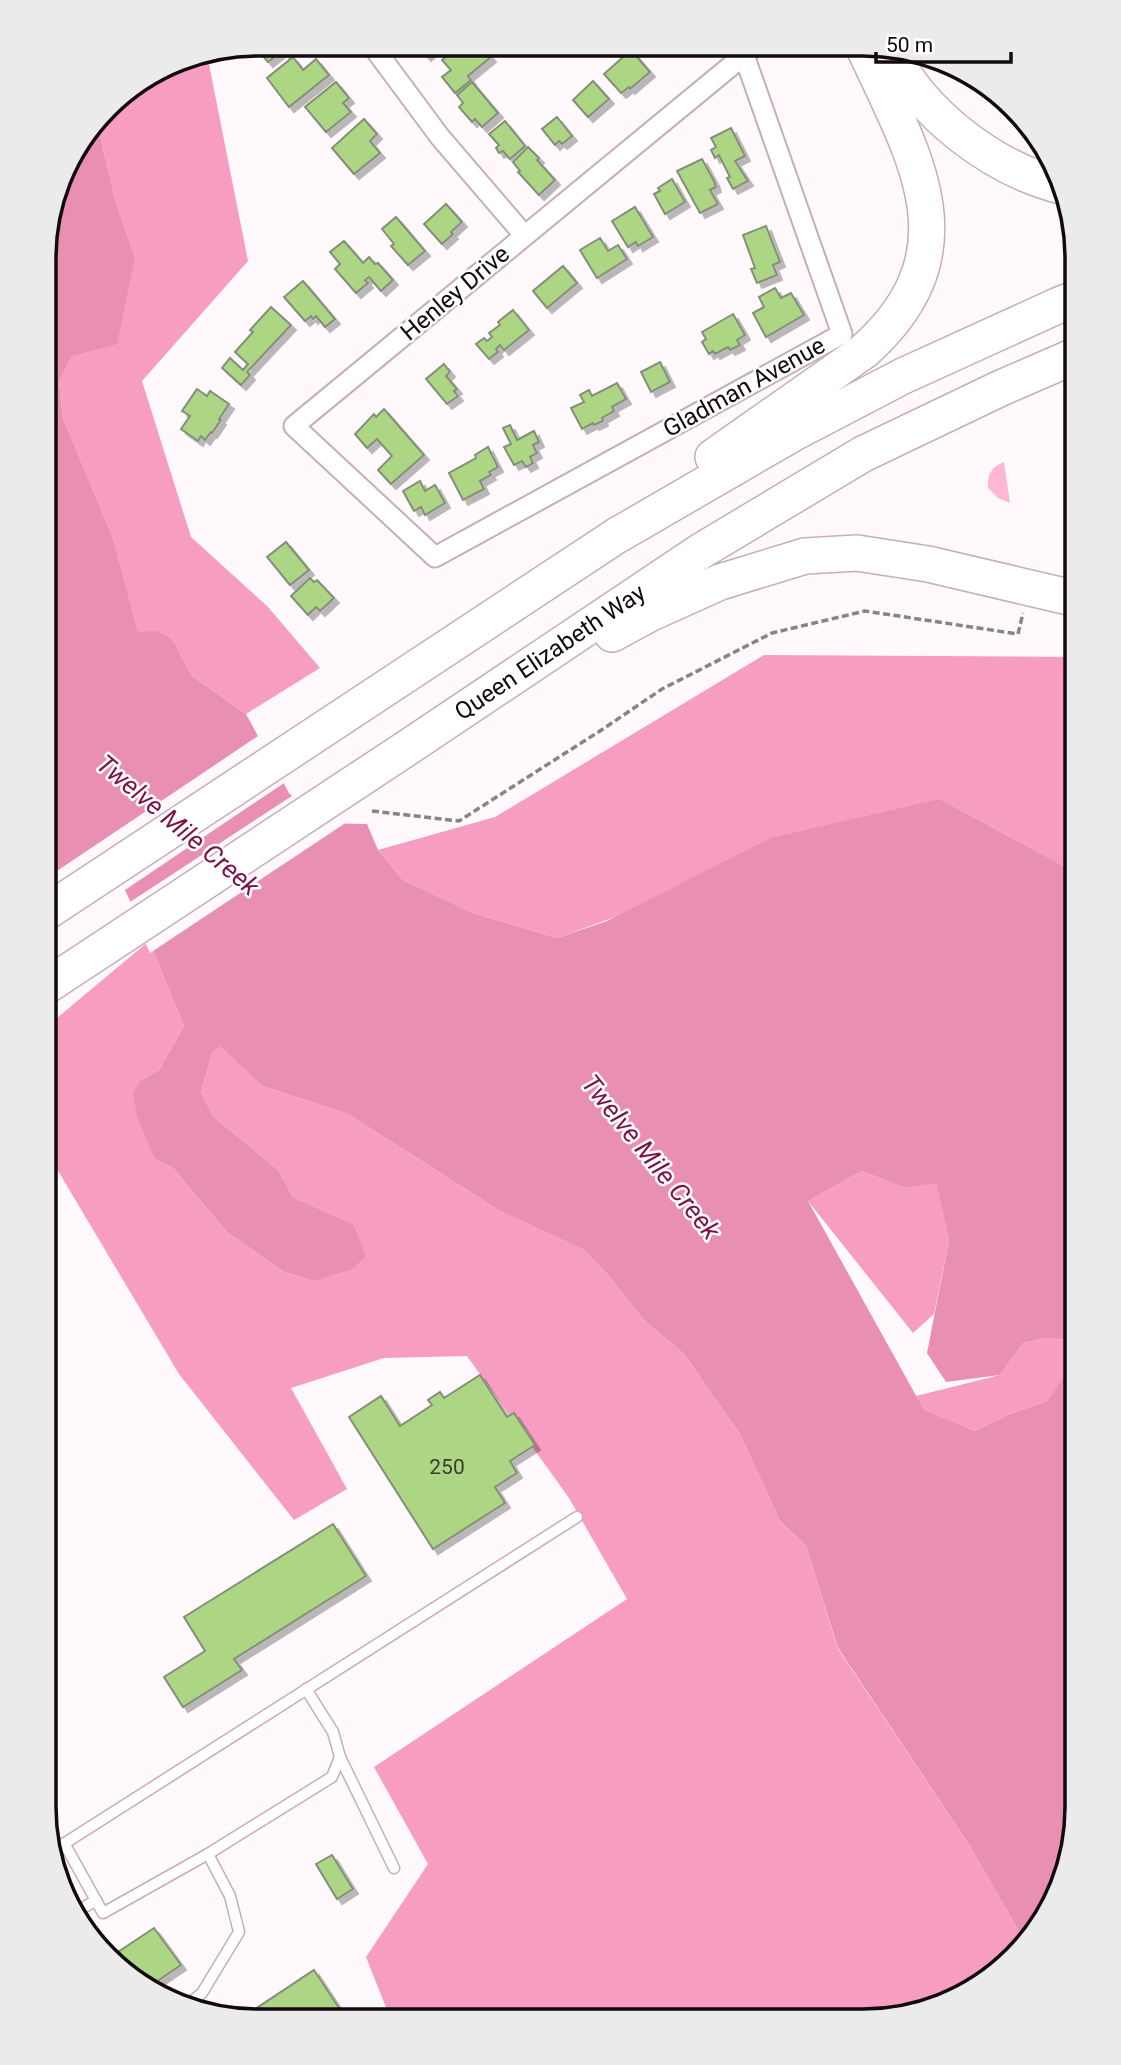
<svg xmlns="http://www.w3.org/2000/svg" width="1121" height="2065" font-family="Roboto,sans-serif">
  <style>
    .green { fill: #feb8d3 }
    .forest { fill: #f79dc1 }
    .water { fill: #e98fb3 }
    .pier { fill: #fff9fb }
    .building { fill: #add684; stroke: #848f7a; stroke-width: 2; filter: url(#shadow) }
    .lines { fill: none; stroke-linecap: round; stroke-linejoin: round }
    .lane-casing { stroke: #c8adb7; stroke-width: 13 }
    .street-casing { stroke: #c8adb7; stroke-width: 23 }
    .highway-casing { stroke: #c8adb7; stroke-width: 38 }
    .path { stroke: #8a8385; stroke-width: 3.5; stroke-dasharray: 7 3.5; stroke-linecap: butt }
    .lane { stroke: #fff; stroke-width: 10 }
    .street { stroke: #fff; stroke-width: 19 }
    .highway { stroke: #fff; stroke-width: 35 }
    .labels { text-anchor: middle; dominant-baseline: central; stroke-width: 5; stroke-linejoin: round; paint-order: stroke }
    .number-label { font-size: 21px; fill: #3a3d2b }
    .street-label { font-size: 24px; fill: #130a0d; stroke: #fff }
    .water-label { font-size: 26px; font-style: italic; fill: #7b124a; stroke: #fff }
    .rim { fill: none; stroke: #130a0d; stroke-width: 3.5 }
  </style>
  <defs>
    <filter id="shadow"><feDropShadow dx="5" dy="5" stdDeviation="0" flood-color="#0004"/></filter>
  </defs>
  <rect width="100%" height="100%" fill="#fff9fb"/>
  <path class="green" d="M1004,462L1010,503L998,498L988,488C987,474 991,467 1004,462Z"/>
  <g class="forest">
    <polygon points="207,54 248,261 142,381 191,537 268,607 320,668 246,714 192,676 172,639 138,633 113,538 63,418 59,382 72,356 135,257 116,203 97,123 116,97 176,60"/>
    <polygon points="764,655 1077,657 1077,873 940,799 557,938 473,913 403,880 378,850 495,817"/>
    <polygon points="149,941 184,1026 159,1070 141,1080 155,1159 173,1168 227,1232 284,1272 313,1281 353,1224 293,1197 278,1170 213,1116 201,1092 212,1053 220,1045 262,1086 348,1114 500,1211 584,1250 609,1276 643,1319 684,1354 740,1434 780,1521 806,1546 838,1649 968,1843 1026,1944 993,1977 932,2010 863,2021 391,2020 366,1957 428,1864 374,1767 627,1599 569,1498 467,1356 384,1358 291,1388 347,1489 294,1520 179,1374 45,1149 45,1028"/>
    <polygon points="862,1171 905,1188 936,1182 949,1240 934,1314 913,1333 808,1201"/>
    <polygon points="1045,1338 1077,1341 1077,1367 1067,1374 1047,1401 1010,1414 975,1431 923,1410 916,1396 1000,1375 1023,1343"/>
  </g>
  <polygon class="water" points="97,123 116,203 135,257 117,344 72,356 59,382 63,418 113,538 138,632 156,631 172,639 192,676 246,714 289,793 318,823 367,824 378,850 403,880 473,913 557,938 607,921 771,838 940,799 1077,873 1077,1341 1045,1338 1023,1343 1000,1375 946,1382 927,1353 949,1240 936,1183 905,1188 862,1171 808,1201 924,1410 975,1431 1010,1414 1047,1401 1067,1373 1077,1367 1077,1822 1061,1889 1033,1938 1026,1944 968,1843 838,1648 806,1546 780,1521 740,1434 684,1354 643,1319 609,1276 584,1250 500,1211 348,1114 262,1086 220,1046 212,1053 201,1092 213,1116 278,1170 293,1197 353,1224 366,1256 352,1269 313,1281 284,1272 227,1232 173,1168 155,1159 137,1117 133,1093 141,1080 159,1070 184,1026 149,941 115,869 45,884 46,230 66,163"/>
  <g class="pier">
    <polygon points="261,734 287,781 122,892 112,872 45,887 45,879"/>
    <polygon points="295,794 319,819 350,820 150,953 127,904"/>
  </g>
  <g class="building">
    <polygon points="258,44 298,44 285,54 282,51 268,62 254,45"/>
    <polygon points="416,45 440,45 426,56"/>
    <polygon points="459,45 481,45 491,57 468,76 471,80 455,93 442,77 451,70 442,60"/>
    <polygon points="631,50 650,72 630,89 629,87 621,93 604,74"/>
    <polygon points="293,57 303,70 316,59 329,75 289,107 267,78"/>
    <polygon points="593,81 609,99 588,117 573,100"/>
    <polygon points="336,82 349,98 343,103 351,112 326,132 305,107"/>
    <polygon points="472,82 498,113 482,127 475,119 472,122 459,107 463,103 457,95"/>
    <polygon points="557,117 572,136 562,144 559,141 555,145 542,129"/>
    <polygon points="364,119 377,134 370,141 380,153 354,174 332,148"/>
    <polygon points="505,121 525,146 510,159 503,151 499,153 496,148 499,145 489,134"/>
    <polygon points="731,128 745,156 735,161 748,181 733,189 727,178 730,177 719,155 715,158 711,150 716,147 711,138"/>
    <polygon points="528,147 539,158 537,160 555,180 539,195 518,172 520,171 513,162"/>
    <polygon points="702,159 714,181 716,187 710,190 718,204 700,213 677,171"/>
    <polygon points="672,179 685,202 665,214 654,194 660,191 658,188"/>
    <polygon points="446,204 462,222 451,232 453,234 442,244 424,224"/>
    <polygon points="635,207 653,237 638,246 636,242 628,247 612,221"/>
    <polygon points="396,217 425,251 408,265 391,246 394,244 382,229"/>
    <polygon points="766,226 780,262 773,265 777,275 757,283 751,269 755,268 743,235"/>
    <polygon points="600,238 608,251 618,245 627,259 597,278 580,250"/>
    <polygon points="344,241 363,263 369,257 375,264 378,263 393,280 381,291 369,277 365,280 368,283 356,293 335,269 340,264 330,252"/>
    <polygon points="563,266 577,283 547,308 533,291"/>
    <polygon points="303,281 335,319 325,327 316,316 313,319 311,316 305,321 284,297"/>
    <polygon points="775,288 781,298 791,293 804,315 766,337 753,313 764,307 759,297"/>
    <polygon points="271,307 291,325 247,372 250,375 241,385 222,368 230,358 243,370 248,364 235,352 253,332 250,330"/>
    <polygon points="513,310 529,330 504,350 500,345 496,349 498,352 489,359 476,344 484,338 487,341 492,337 489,333 500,325 498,322"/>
    <polygon points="733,314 745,335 737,340 740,345 730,350 728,347 715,354 713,351 709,354 702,342 706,339 702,332"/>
    <polygon points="660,362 670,382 651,392 641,372"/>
    <polygon points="444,364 450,372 446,376 457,389 454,391 458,396 447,404 426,379"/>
    <polygon points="617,383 626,399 612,407 614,411 602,418 603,421 594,425 593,423 582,429 571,408 584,402 580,395 589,390 592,396"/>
    <polygon points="197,389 207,396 210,391 229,404 219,419 221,420 212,433 211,432 205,440 201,436 198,441 181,429 190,416 182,411"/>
    <polygon points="384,409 424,455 391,484 378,470 392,456 377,439 367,448 355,434 374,414 376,417"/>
    <polygon points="510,425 517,440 534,431 539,442 533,445 537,453 530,457 533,463 526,467 522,461 514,465 504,447 511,444 503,428"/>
    <polygon points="488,447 498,467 489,472 491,475 480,481 484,489 463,500 449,473 476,458 475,455"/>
    <polygon points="420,481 425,491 435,485 445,503 425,515 421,507 414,511 403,491"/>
    <polygon points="286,542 309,570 290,585 267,557"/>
    <polygon points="310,578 314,582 317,580 334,598 320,611 316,607 308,615 291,596"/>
    <polygon points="480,1375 507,1417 514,1413 535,1445 510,1461 517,1473 495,1487 505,1503 433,1549 349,1417 381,1396 400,1426 432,1405 428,1400 440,1392 444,1398"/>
    <polygon points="333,1524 366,1576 234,1659 242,1670 183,1707 164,1677 205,1651 184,1617"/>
    <polygon points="332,1855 353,1889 337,1899 316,1864"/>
    <polygon points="154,1928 181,1965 150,1986 127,1977 109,1958"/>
    <polygon points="314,1970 347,2020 240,2019"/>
  </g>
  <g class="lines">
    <defs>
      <g id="lane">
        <polyline points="340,1757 394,1868"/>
        <polyline points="64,1843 103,1913 208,1854 332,1777 340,1757 333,1732 306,1689"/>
        <polyline points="51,1852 577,1517"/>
        <polyline points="75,1913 96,1900"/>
        <polyline points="190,2003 202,1993 239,1932 230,1896 208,1854"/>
      </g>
      <g id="street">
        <polyline points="371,44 440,137 524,235"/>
        <polyline points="744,55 842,334 435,557 294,426 754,47"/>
      </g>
      <g id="highway">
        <path d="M889,48C920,114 994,170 1065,187"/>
        <path d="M713,457L864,351C975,252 915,158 864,48"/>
        <polyline points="612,634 649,614 720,582 805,556 857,553 928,564 1077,599"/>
        <polyline points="45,913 616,536 792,434 903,376 1059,305 1077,298"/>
        <path id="s1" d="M45,987L407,748L701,551L863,454L1001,388L1077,355"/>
      </g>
    </defs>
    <use href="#lane" class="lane-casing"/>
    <use href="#street" class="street-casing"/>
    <use href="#highway" class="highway-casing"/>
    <polyline class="path" points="372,811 459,821 603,729 662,689 772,633 865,611 1018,634 1023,613"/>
    <use href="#lane" class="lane"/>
    <use href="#street" class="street"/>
    <use href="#highway" class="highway"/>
  </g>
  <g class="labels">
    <g class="number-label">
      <text x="447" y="1467">250</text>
    </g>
    <g class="street-label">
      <text transform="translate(455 293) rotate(-40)">Henley Drive</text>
      <text transform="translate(744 387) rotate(-29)">Gladman Avenue</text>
      <text stroke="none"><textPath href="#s1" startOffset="606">Queen Elizabeth Way</textPath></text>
    </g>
    <g class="water-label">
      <text transform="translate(178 825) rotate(40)">Twelve Mile Creek</text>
      <text transform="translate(651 1157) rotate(51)">Twelve Mile Creek</text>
    </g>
  </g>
  <path d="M0 0H1121V2065H0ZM258 56H863A202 202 0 0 1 1065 258V1807A202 202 0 0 1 863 2009H258A202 202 0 0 1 56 1807V258A202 202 0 0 1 258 56Z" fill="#ecebec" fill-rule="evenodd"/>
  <path class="rim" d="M258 56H863A202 202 0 0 1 1065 258V1807A202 202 0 0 1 863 2009H258A202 202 0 0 1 56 1807V258A202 202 0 0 1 258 56Z"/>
  <path d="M876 52v10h135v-10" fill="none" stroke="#130a0d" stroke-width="3.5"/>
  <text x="886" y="52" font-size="21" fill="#130a0d" stroke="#ffffff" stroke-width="5" paint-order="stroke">50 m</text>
</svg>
